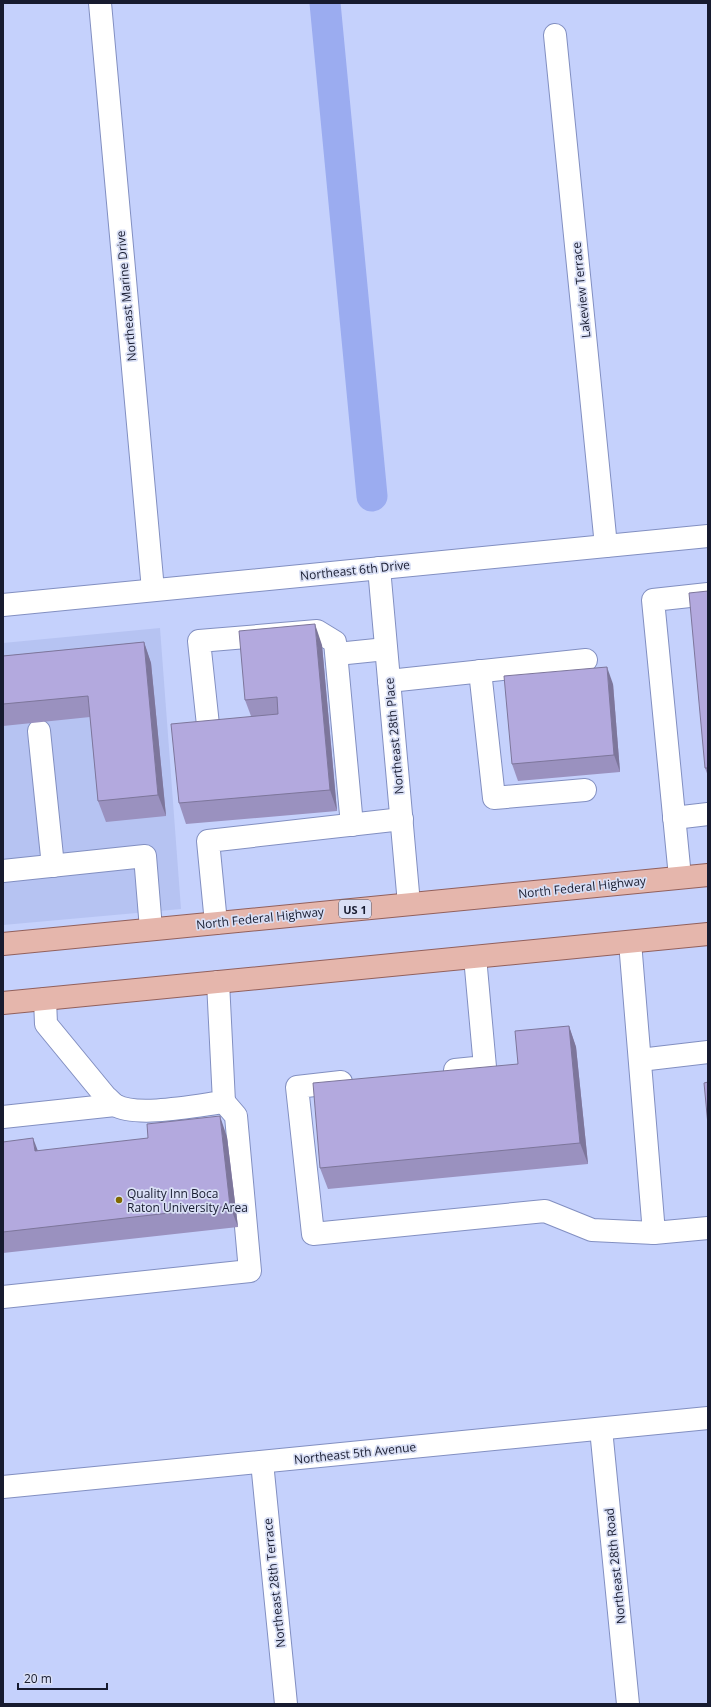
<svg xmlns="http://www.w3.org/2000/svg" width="711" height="1707" font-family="'Open Sans',sans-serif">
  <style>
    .built { fill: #b6c3f2 }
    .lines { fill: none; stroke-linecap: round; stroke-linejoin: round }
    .canal { stroke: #9bacf0; stroke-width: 31 }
    .minor-casing { stroke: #828fc1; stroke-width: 24 }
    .major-casing { stroke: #92605c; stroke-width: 24 }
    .minor { stroke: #fff; stroke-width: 22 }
    .major { stroke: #e5b6ac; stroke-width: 22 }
    .wall { fill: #9a91bf }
    .shaded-wall { fill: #7d769b }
    .building { fill: #b3a9de; stroke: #7d769b }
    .poi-dot { fill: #816900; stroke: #d9dff5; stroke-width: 1.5 }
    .labels { text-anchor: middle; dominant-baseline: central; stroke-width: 3.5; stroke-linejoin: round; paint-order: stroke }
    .shield { fill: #d9dff5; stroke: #51566a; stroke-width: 1 }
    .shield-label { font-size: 11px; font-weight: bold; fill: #171b2f }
    .street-label { font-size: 12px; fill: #171b2f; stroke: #d9dff5 }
    .poi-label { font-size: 12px; fill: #171b2f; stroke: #d9dff5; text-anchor: start }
  </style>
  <rect width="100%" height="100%" fill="#c5d1fc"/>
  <polygon class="built" points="160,628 181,909 3,925 3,643"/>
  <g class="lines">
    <polyline class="canal" points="325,3 372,496"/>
    <defs>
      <g id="minor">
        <polyline points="100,3 153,590"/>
        <polyline points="555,35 606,546"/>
        <polyline points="379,568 409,904"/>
        <polyline points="3,605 708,536"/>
        <polyline points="337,654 386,649"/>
        <polyline points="480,671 494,798 585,790"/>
        <polyline points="389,681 586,660"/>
        <polyline points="208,725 199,641 317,631 335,642 352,825"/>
        <polyline points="39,731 53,866"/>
        <polyline points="674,818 708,814"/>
        <polyline points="3,871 145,856 151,929"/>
        <polyline points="680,877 653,600 708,594"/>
        <polyline points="216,923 208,841 402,819"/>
        <polyline points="630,942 654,1233 708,1228"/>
        <path d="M45,999L46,1024L106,1097C109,1099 112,1103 115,1105C137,1118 199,1105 224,1102L218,982"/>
        <polyline points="640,1060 708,1052"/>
        <polyline points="455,1070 485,1067 475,957"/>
        <polyline points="341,1082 297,1087 313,1234 545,1211 592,1230 654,1233"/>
        <polyline points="3,1117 115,1105"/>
        <polyline points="3,1297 250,1271 236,1116 224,1102"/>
        <polyline points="601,1429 628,1704"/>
        <polyline points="262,1462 286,1704"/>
        <polyline points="3,1487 708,1418"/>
      </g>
      <g id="major">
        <polyline points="3,944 708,875"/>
        <polyline points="3,1003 708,934"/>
      </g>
    </defs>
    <use href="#minor" class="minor-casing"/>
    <use href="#major" class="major-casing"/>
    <use href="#minor" class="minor"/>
    <use href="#major" class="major"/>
  </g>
  <g class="wall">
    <polygon points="708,591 708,776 705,768"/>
    <polygon points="144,642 151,663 166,816 106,822 98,801 90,717 3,726 3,656"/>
    <polygon points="322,645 337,811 186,824 179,803 251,716 245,700"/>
    <polygon points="613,684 620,772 518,781 512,764"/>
    <polygon points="569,1026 576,1047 588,1164 328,1189 320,1168 518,1064"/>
    <polygon points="227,1137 238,1227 3,1253 3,1142 38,1151"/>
  </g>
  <g class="shaded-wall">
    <polygon points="315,624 322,645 337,811 330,790"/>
    <polygon points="144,642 151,663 166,816 158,795"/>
    <polygon points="607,667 613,684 620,772 614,755"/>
    <polygon points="569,1026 576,1047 588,1164 580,1143"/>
    <polygon points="220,1116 227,1137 238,1227 230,1206"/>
    <polygon points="33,1138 41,1159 35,1151"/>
  </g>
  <g class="building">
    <polygon points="708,591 708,768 705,768 689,593"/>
    <polygon points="315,624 330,790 179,803 171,724 278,714 277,697 245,700 239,631"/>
    <polygon points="144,642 158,795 98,801 88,696 3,704 3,656"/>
    <polygon points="607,667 614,755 512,764 504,676"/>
    <polygon points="569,1026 580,1143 320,1168 313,1083 518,1064 515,1031"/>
    <polygon points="708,1082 708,1125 704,1083"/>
    <polygon points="220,1116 230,1206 3,1232 3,1142 33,1138 35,1151 148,1138 147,1124"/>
  </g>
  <circle class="poi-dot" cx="119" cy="1200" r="4"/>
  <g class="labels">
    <rect class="shield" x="339" y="900" width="32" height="18" rx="3"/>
    <g class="shield-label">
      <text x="355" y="909">US 1</text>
    </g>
    <g class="street-label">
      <text transform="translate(581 290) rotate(-96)">Lakeview Terrace</text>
      <text transform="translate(126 296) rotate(-95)">Northeast Marine Drive</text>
      <text transform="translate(355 570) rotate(-6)">Northeast 6th Drive</text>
      <text transform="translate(394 736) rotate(-95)">Northeast 28th Place</text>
      <text transform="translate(582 887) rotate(-6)">North Federal Highway</text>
      <text transform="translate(260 918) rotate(-6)">North Federal Highway</text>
      <text transform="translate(355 1453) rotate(-6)">Northeast 5th Avenue</text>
      <text transform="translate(615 1566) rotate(-96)">Northeast 28th Road</text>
      <text transform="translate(274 1583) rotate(-96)">Northeast 28th Terrace</text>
    </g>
    <g class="poi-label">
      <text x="127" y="1193">Quality Inn Boca<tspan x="127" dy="14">Raton University Area</tspan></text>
    </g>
  </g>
  <rect width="711" height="1707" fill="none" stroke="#171b2f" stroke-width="8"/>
  <path d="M18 1683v6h89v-6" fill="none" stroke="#171b2f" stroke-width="2"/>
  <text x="24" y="1683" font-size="12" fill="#171b2f" stroke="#d9dff5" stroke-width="3" paint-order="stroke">20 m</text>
</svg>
